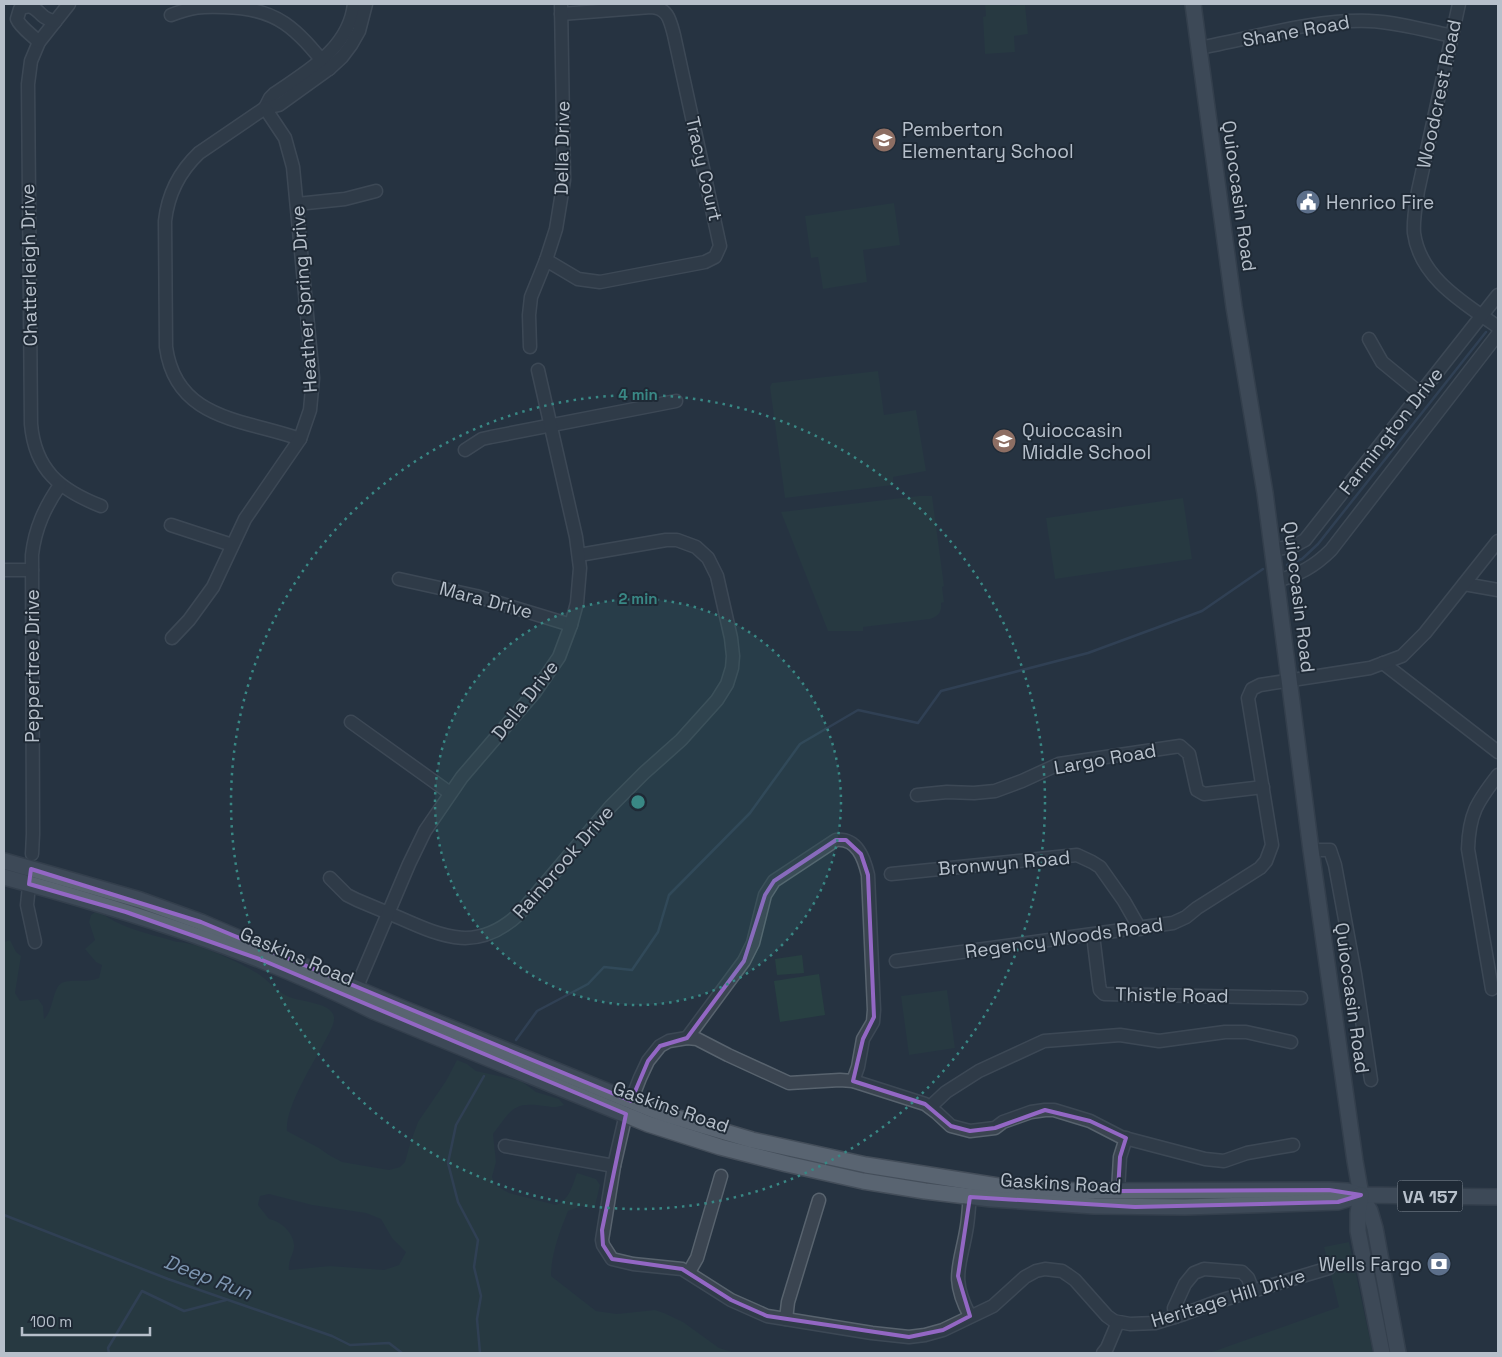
<svg xmlns="http://www.w3.org/2000/svg" width="1502" height="1357" font-family="'Space Grotesk',sans-serif">
  <style>
    .green { fill: #284042; fill-rule: evenodd }
    .lines { fill: none; stroke-linecap: round; stroke-linejoin: round }
    .stream { stroke: #3c516a; stroke-width: 2.5 }
    .minor-casing { stroke: #58636e; stroke-width: 15 }
    .major-casing { stroke: #444e5a; stroke-width: 18 }
    .minor { stroke: #3b4551; stroke-width: 12 }
    .major { stroke: #596471; stroke-width: 15 }
    .marked { fill: none; stroke: #9367c4; stroke-width: 4; stroke-linejoin: round }
    .ring { fill: none; stroke: #398885; stroke-width: 2.5; stroke-dasharray: 2.5 5 }
    .labels { text-anchor: middle; dominant-baseline: central; stroke-width: 4; stroke-linejoin: round; paint-order: stroke }
    .shield { fill: #1f2a36; stroke: #89939e; stroke-width: 1 }
    .shield-label { font-size: 18px; font-weight: bold; fill: #b7c0cb }
    .street-label { font-size: 19px; fill: #b7c0cb; stroke: #1f2a36 }
    .poi-label { font-size: 19px; fill: #b7c0cb; stroke: #1f2a36; text-anchor: start }
    .water-label { font-size: 20px; font-style: italic; fill: #7f97b2; stroke: #1f2a36 }
    .centre { fill: #398885; stroke: #1f2a36; stroke-width: 2.5 }
    .ring-label { font-size: 15px; text-anchor: middle; font-weight: bold; fill: #398885; stroke: #1f2a36; stroke-width: 4; stroke-linejoin: round; paint-order: stroke }
  </style>
  <rect width="100%" height="100%" fill="#263341"/>
  <g class="green">
    <polygon points="985,4 1009,4 1010,6 1025,5 1028,34 1014,36 1015,52 985,54 983,17 986,16"/>
    <polygon points="894,203 900,245 863,250 867,282 823,289 818,257 811,258 805,216"/>
    <polygon points="878,371 884,415 916,410 926,471 893,477 893,485 785,498 770,387 772,383"/>
    <path d="M919,496H932L944,586L942,587L944,602L941,603C942,612 939,616 930,619L863,627V631H828L781,512Z"/>
    <polygon points="1183,498 1192,559 1055,579 1046,518"/>
    <path d="M98,910C118,928 151,934 177,942C195,941 241,963 257,973C268,980 276,991 287,996C299,1002 332,1002 334,1017C335,1024 328,1035 325,1041C313,1064 285,1107 287,1131L319,1148L329,1155L342,1162L389,1170L400,1167L405,1162L410,1144L418,1122L446,1081L457,1060L467,1064L476,1071L521,1081L536,1092L559,1099L564,1105C556,1108 552,1107 544,1106C512,1101 511,1111 493,1134L496,1162L492,1177L495,1185L509,1193L556,1205C570,1199 572,1186 577,1173L596,1179L600,1185L595,1206L589,1208L582,1206L568,1211C560,1231 551,1254 551,1276L596,1311L617,1314L655,1310L664,1313L683,1322L719,1348L735,1353H4V942L10,940L16,952L21,956L15,993L20,1001L38,999L43,1006L44,1019C54,1011 52,985 64,982C75,979 87,983 99,978L102,965L96,962L85,949L95,940L89,922L91,915ZM269,1194L312,1205L366,1213L381,1219L392,1238L406,1252L399,1265L384,1270L330,1266L289,1270C288,1260 293,1256 294,1247C295,1234 281,1221 269,1219L258,1205L260,1196Z"/>
    <polygon points="802,955 804,973 777,975 775,959"/>
    <polygon points="819,974 825,1015 780,1022 774,981"/>
    <polygon points="947,990 955,1048 909,1055 901,996"/>
    <polygon points="1349,1242 1373,1353 1209,1353 1339,1307 1324,1247"/>
  </g>
  <g class="lines">
    <g class="stream">
      <polyline points="1287,565 1302,559 1318,544 1486,332"/>
      <polyline points="516,1040 537,1011 588,984 604,967 632,970 658,932 669,895 750,813 800,744 858,710 918,723 941,691 1088,653 1202,611 1263,569"/>
      <polyline points="4,1215 168,1279 332,1336 350,1345 389,1343 402,1353"/>
      <polyline points="109,1353 108,1348 142,1291 184,1311 226,1300"/>
      <polyline points="480,1353 477,1319 481,1296 474,1267 478,1240 458,1202 448,1163 456,1125 484,1076"/>
    </g>
    <defs>
      <g id="minor">
        <path d="M69,4L39,42L31,61L28,84L31,424C35,470 60,490 101,506"/>
        <path d="M1459,4L1418,191C1416,205 1413,218 1414,233C1420,278 1464,303 1498,327"/>
        <path d="M171,15C192,7 202,6 224,7C279,8 296,29 329,69"/>
        <path d="M39,42C32,35 20,27 17,19L20,9C32,3 35,9 43,16C46,19 51,20 55,22"/>
        <path d="M1199,48C1253,38 1314,19 1369,21C1396,22 1425,30 1452,36"/>
        <path d="M265,108L270,98L274,94C307,71 349,49 354,4"/>
        <polyline points="297,204 345,199 376,191"/>
        <path d="M546,260L578,279L600,282L705,262L715,257L720,246L674,35C670,20 668,8 651,7L561,14"/>
        <polyline points="1369,339 1382,362 1421,394"/>
        <polyline points="530,347 529,315 531,297 546,260 556,229 564,180 561,4"/>
        <path d="M300,439C243,419 176,420 166,347L165,221C168,194 179,172 199,153L265,108L279,105L329,69L342,57L351,45L359,31L366,4"/>
        <polyline points="465,450 482,439 491,437 676,401"/>
        <polyline points="171,525 232,545"/>
        <polyline points="1272,550 1294,546 1305,540 1498,295"/>
        <polyline points="4,570 32,570"/>
        <polyline points="399,579 476,596 571,625"/>
        <path d="M1276,581C1299,575 1315,566 1331,550L1498,334"/>
        <polyline points="1464,584 1498,590"/>
        <polyline points="172,638 189,620 213,587 245,519 300,439 310,410 313,378 293,167 285,138 265,108"/>
        <polyline points="1383,663 1498,752"/>
        <polyline points="351,722 450,793"/>
        <polyline points="917,795 947,792 974,793 995,791 1022,781 1059,764 1180,746 1189,754 1197,790 1204,794 1263,787"/>
        <polyline points="1311,850 1330,850 1335,865 1355,974 1371,1080"/>
        <path d="M32,854L33,834L32,555C35,528 45,507 60,485"/>
        <polyline points="891,874 1077,855 1092,862 1100,867 1124,901 1140,929"/>
        <polyline points="30,876 27,905 35,942"/>
        <path d="M330,878L347,895L357,900C371,906 386,912 400,918C445,938 478,952 519,914L611,806L644,773L681,740L717,700L727,684L732,668L733,656L731,638L717,576L708,558L696,547L677,540H666L579,555"/>
        <polyline points="1093,935 1099,984 1100,990 1104,994 1301,998"/>
        <polyline points="896,961 1173,923 1186,917 1197,908 1260,868 1266,861 1272,845 1248,698 1252,689 1260,685 1370,668 1402,656 1425,633 1498,541"/>
        <path d="M1492,989L1468,849C1469,814 1477,802 1498,775"/>
        <polyline points="353,996 409,864 425,831 462,777 535,692 559,657 571,625 577,603 580,568 576,537 538,370"/>
        <path d="M687,1038L744,961L753,943L765,895L774,881L836,840C857,838 864,858 868,875L874,1010L873,1022L863,1039L858,1067L853,1081"/>
        <polyline points="930,1107 946,1092 979,1071 1044,1041 1120,1035 1159,1041 1225,1032 1246,1032 1291,1042"/>
        <polyline points="1293,1145 1247,1153 1224,1161 1205,1159 1121,1137 1090,1121 1054,1110 1045,1110 1031,1112 1003,1122 995,1128 970,1131 951,1126 937,1113 925,1104 853,1081 840,1080 789,1083 728,1055 697,1039 687,1038 669,1041 660,1046 648,1061 640,1078 626,1114 614,1166 602,1240 603,1245 612,1259 633,1264 682,1269 731,1300 767,1316 872,1333 909,1337 925,1335 943,1330 993,1306 1025,1277 1036,1271 1045,1269 1062,1271 1068,1275 1075,1280 1107,1316 1114,1321 1130,1324 1155,1323 1184,1314 1216,1302 1329,1268"/>
        <polyline points="505,1146 614,1166"/>
        <polyline points="1118,1191 1120,1157 1126,1138"/>
        <polyline points="689,1272 697,1258 721,1176"/>
        <path d="M970,1316C949,1277 961,1265 967,1226C969,1213 969,1200 971,1187"/>
        <polyline points="1175,1317 1174,1308 1185,1284 1194,1273 1204,1269 1242,1272 1248,1278 1253,1291"/>
        <polyline points="786,1319 788,1302 819,1200"/>
        <polyline points="1103,1353 1107,1348 1118,1322"/>
      </g>
      <g id="major">
        <polyline points="1193,4 1234,307 1265,493 1311,850 1355,1161 1361,1195 1370,1211 1375,1228 1398,1353"/>
        <polyline points="4,861 140,900 201,922 402,1008 661,1113 752,1140 866,1165 998,1186 1077,1191 1329,1190 1347,1191 1361,1195 1498,1197"/>
        <path d="M4,877C130,911 256,951 373,1011L648,1124L720,1147L787,1164L863,1181L925,1191L991,1199L1094,1206L1185,1207L1338,1202L1361,1195"/>
        <polyline points="1361,1195 1358,1213 1358,1231 1382,1353"/>
      </g>
    </defs>
    <use href="#minor" class="minor-casing"/>
    <use href="#major" class="major-casing"/>
    <use href="#minor" class="minor"/>
    <use href="#major" class="major"/>
  </g>
  <path d="M0 0H1502V1357H0ZM836,840H846L861,854L868,875L874,1017L863,1039L853,1081L925,1104L951,1126L970,1131L995,1128L1045,1110L1090,1121L1126,1138L1120,1157L1118,1191L1329,1190L1361,1195L1338,1202L1135,1207L970,1197L958,1276L970,1316L943,1330L909,1337L767,1316L731,1300L682,1269L612,1259L603,1245L602,1230L626,1114L262,960L126,912L29,884L31,869L201,922L631,1101L648,1061L660,1046L687,1038L744,961L765,895L774,881Z" fill="#263341" fill-opacity=".55" fill-rule="evenodd"/>
  <path class="marked" d="M836,840H846L861,854L868,875L874,1017L863,1039L853,1081L925,1104L951,1126L970,1131L995,1128L1045,1110L1090,1121L1126,1138L1120,1157L1118,1191L1329,1190L1361,1195L1338,1202L1135,1207L970,1197L958,1276L970,1316L943,1330L909,1337L767,1316L731,1300L682,1269L612,1259L603,1245L602,1230L626,1114L262,960L126,912L29,884L31,869L201,922L631,1101L648,1061L660,1046L687,1038L744,961L765,895L774,881Z"/>
  <circle cx="638" cy="802" r="203" fill="#398885" fill-opacity=".12"/>
  <g class="ring">
    <circle cx="638" cy="802" r="203"/>
    <circle cx="638" cy="802" r="407"/>
  </g>
  <defs>
    <symbol id="school-disc" viewBox="-11 -11 22 22"><circle r="9.5" fill="#8d6e63" stroke="#1f2a36"/><path d="M0-5L7-2L0 1L-7-2ZM-4 1L0 2.5L4 1V4Q0 6-4 4Z" fill="#fff"/></symbol>
    <symbol id="civic-disc" viewBox="-11 -11 22 22"><circle r="9.5" fill="#5c6f8a" stroke="#1f2a36"/><path d="M-.6-6.5H3V-4.5H.6V-3L4-1V1h2V6H-6V1h2V-1L-.6-3ZM-1.2 2.5V6h2.4V2.5Z" fill="#fff"/></symbol>
    <symbol id="bank-disc" viewBox="-11 -11 22 22"><circle r="9.5" fill="#5c6f8a" stroke="#1f2a36"/><path d="M-6-4H6V4H-6ZM0-2.3a2.3 2.3 0 1 0 0 4.6a2.3 2.3 0 1 0 0-4.6Z" fill="#fff"/></symbol>
  </defs>
  <g fill-rule="evenodd">
    <use href="#school-disc" x="870" y="126" width="28" height="28"/>
    <use href="#civic-disc" x="1294" y="188" width="28" height="28"/>
    <use href="#school-disc" x="990" y="427" width="28" height="28"/>
    <use href="#bank-disc" x="1425" y="1250" width="28" height="28"/>
  </g>
  <g class="labels">
    <rect class="shield" x="1397.5" y="1180.5" width="65" height="31" rx="4"/>
    <g class="shield-label">
      <text x="1430" y="1196">VA 157</text>
    </g>
    <g class="street-label">
      <text transform="translate(1296 31) rotate(-10)">Shane Road</text>
      <text transform="translate(1439 94) rotate(-78)">Woodcrest Road</text>
      <text transform="translate(562 148) rotate(-89)">Della Drive</text>
      <text transform="translate(704 169) rotate(77)">Tracy Court</text>
      <text transform="translate(1239 196) rotate(82)">Quioccasin Road</text>
      <text transform="translate(29 265) rotate(-91)">Chatterleigh Drive</text>
      <text transform="translate(304 299) rotate(-94)">Heather Spring Drive</text>
      <text transform="translate(1391 431) rotate(-52)">Farmington Drive</text>
      <text transform="translate(1299 597) rotate(83)">Quioccasin Road</text>
      <text transform="translate(486 600) rotate(15)">Mara Drive</text>
      <text transform="translate(32 666) rotate(-90)">Peppertree Drive</text>
      <text transform="translate(525 700) rotate(-52)">Della Drive</text>
      <text transform="translate(1105 759) rotate(-10)">Largo Road</text>
      <text transform="translate(563 862) rotate(-49)">Rainbrook Drive</text>
      <text transform="translate(1004 863) rotate(-5)">Bronwyn Road</text>
      <text transform="translate(1064 938) rotate(-8)">Regency Woods Road</text>
      <text transform="translate(297 956) rotate(23)">Gaskins Road</text>
      <text transform="translate(1172 995) rotate(1)">Thistle Road</text>
      <text transform="translate(1352 998) rotate(82)">Quioccasin Road</text>
      <text transform="translate(671 1107) rotate(19)">Gaskins Road</text>
      <text transform="translate(1061 1183) rotate(3)">Gaskins Road</text>
      <text transform="translate(1228 1298) rotate(-17)">Heritage Hill Drive</text>
    </g>
    <g class="poi-label">
      <text x="902" y="129">Pemberton<tspan x="902" dy="22">Elementary School</tspan></text>
      <text x="1326" y="202">Henrico Fire</text>
      <text x="1022" y="430">Quioccasin<tspan x="1022" dy="22">Middle School</tspan></text>
      <text x="1422" y="1264" text-anchor="end">Wells Fargo</text>
    </g>
    <g class="water-label">
      <text transform="translate(208 1277) rotate(21)">Deep Run</text>
    </g>
  </g>
  <circle cx="638" cy="802" r="8" class="centre"/>
  <g class="ring-label">
    <text x="638" y="400">4 min</text>
    <text x="638" y="604">2 min</text>
  </g>
  <rect width="1502" height="1357" fill="none" stroke="#b7c0cb" stroke-width="10"/>
  <path d="M22 1327v8h128v-8" fill="none" stroke="#b7c0cb" stroke-width="2.5"/>
  <text x="30" y="1327" font-size="15" fill="#b7c0cb" stroke="#1f2a36" stroke-width="4" paint-order="stroke">100 m</text>
</svg>
